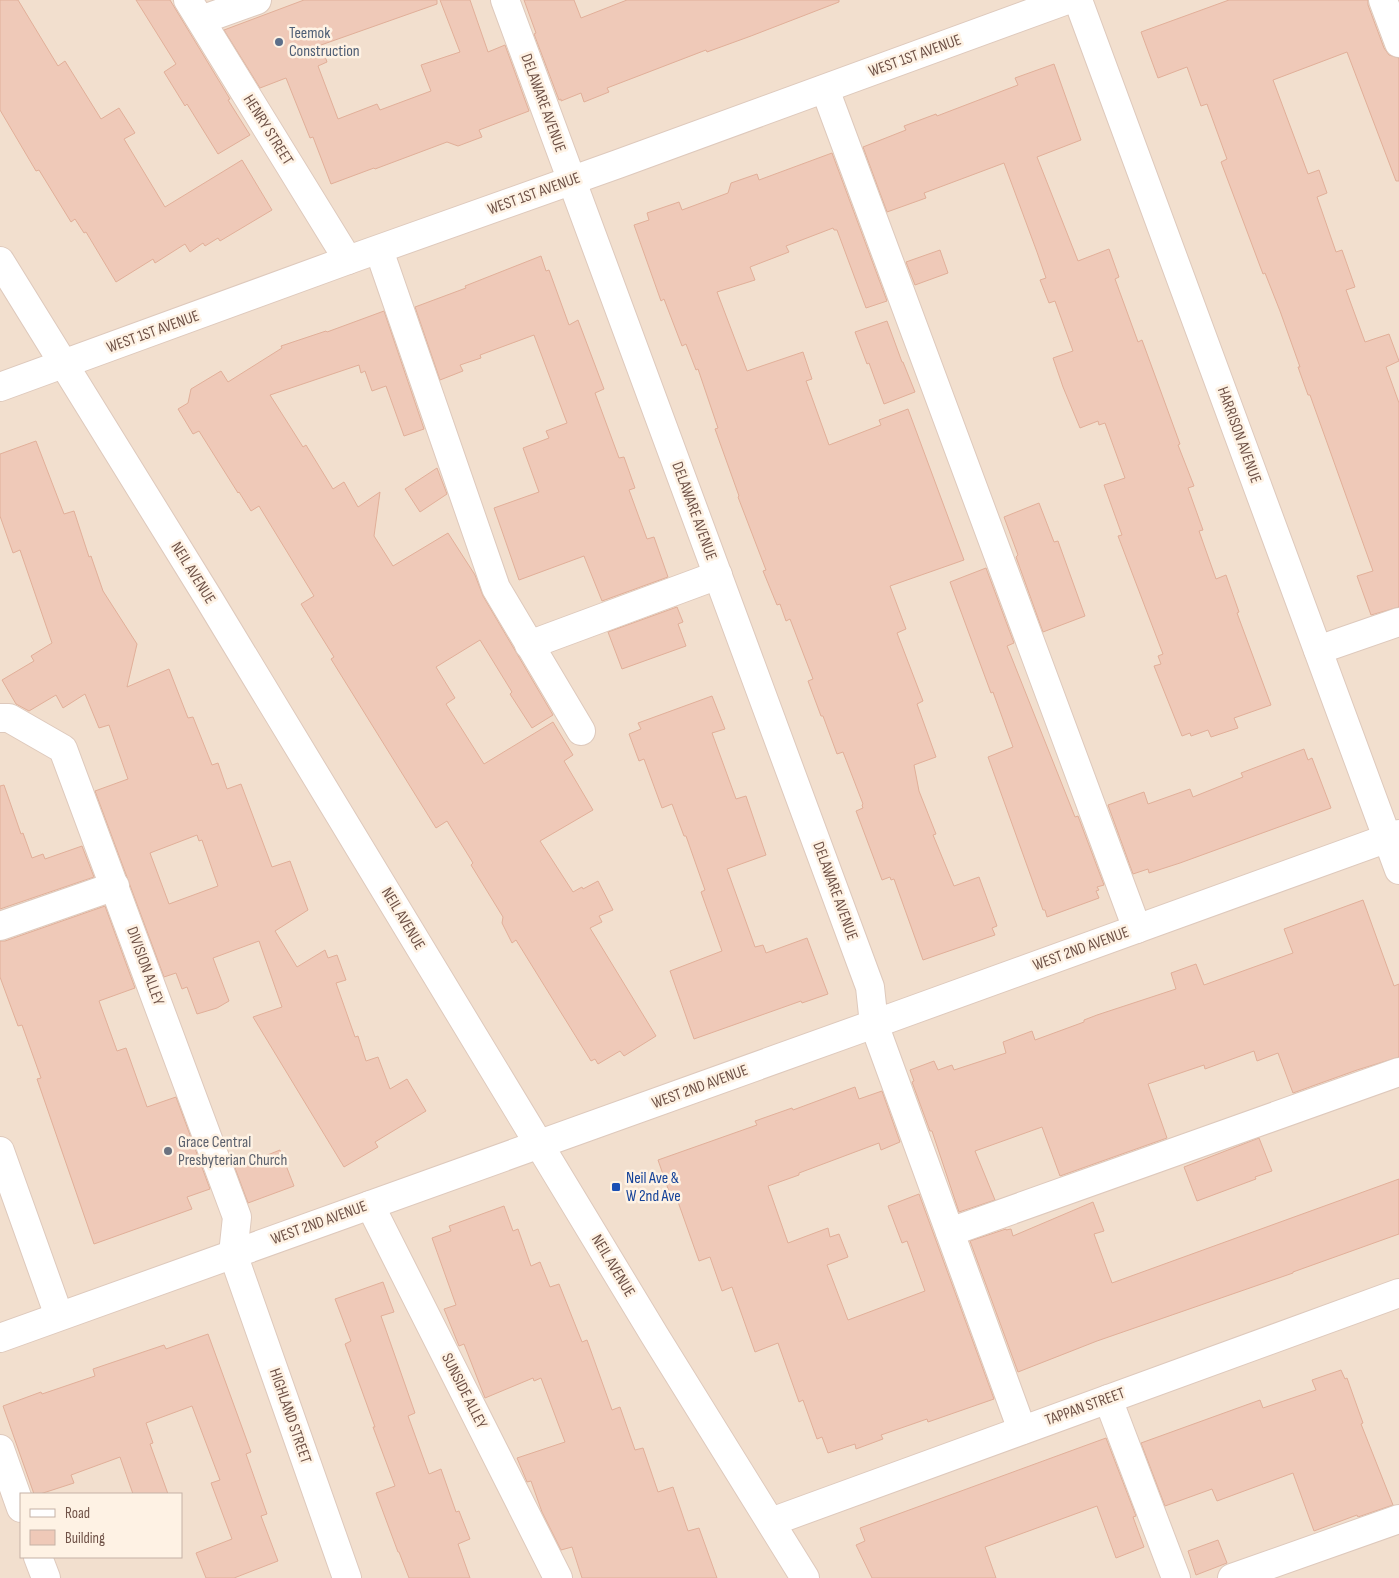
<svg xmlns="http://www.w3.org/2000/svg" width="1399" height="1578" font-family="'Sofia Sans Condensed',sans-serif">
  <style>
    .residential { fill: #f2dfce; fill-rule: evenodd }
    .building { fill: #efc9b8; stroke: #e1af99; fill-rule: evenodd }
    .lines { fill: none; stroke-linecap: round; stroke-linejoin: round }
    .minor-casing { stroke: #dec9bc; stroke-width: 30 }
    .minor { stroke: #fff; stroke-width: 28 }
    .service-dot { fill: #5c6f8a; stroke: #fef2e4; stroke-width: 2 }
    .worship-dot { fill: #6b7280; stroke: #fef2e4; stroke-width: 2 }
    .transit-dot { fill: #1a4fb4; stroke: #fef2e4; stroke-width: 2 }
    .labels { text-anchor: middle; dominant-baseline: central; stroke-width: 5; stroke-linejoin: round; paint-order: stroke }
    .service-label { font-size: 16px; fill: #4e5e75; stroke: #fef2e4; text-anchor: start }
    .street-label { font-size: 16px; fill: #705348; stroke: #fef2e4 }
    .worship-label { font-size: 16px; fill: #5b616d; stroke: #fef2e4; text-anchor: start }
    .transit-label { font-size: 16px; fill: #164399; stroke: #fef2e4; text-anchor: start }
  </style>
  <rect width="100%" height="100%" fill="#fbeedf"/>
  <path class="residential" d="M0,0H1399V1578H0ZM21,1494H181V1557H21Z"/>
  <g class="building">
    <polygon points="0,0 18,0 58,66 65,61 101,119 119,108 135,133 124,139 165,207 242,160 272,210 220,241 218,238 205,246 203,243 190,252 185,244 155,263 153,259 116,282 86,232 84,233 75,219 71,222 39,170 36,171 0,110"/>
    <polygon points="136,0 170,0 230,99 228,100 250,135 218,154 187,104 185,106 164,72 176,64"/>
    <polygon points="304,0 437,0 437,4 321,45 327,62 318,66 338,119 377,104 380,110 431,91 421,65 460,52 440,0 470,0 488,52 505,45 529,111 479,130 482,137 458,146 447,142 375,169 374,168 331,184 313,137 310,138 286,78 260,88 224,30"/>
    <polygon points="524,0 574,0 581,18 627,0 839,0 839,2 751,36 707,52 706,50 607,88 609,92 584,102 581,93 561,101 561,99 559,100 534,34 536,33"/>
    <polygon points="1229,0 1368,0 1368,5 1384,48 1389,55 1399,58 1399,181 1396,181 1347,52 1273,80 1308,174 1319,170 1327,193 1317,197 1336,252 1342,250 1355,287 1346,290 1365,342 1389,334 1399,361 1386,367 1399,403 1399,607 1371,615 1357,576 1373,571 1310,395 1308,395 1298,367 1300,367 1280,311 1265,273 1263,274 1221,162 1227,159 1207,104 1201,106 1187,67 1158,78 1141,32"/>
    <polygon points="1054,64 1081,140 1037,157 1078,261 1109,249 1119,277 1115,279 1138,342 1142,340 1180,444 1178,445 1194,486 1188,488 1203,530 1199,531 1216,579 1226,575 1239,612 1237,613 1271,705 1234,718 1238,728 1211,737 1208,730 1191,736 1190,733 1182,736 1154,666 1161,664 1158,656 1163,654 1118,536 1122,535 1104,485 1125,478 1105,423 1099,425 1098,421 1080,428 1063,387 1053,358 1073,351 1055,301 1049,303 1040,280 1046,278 1037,252 1004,163 924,193 926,198 887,212 863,147 906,130 904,126 936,114 937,116 1018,85 1015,78"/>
    <polygon points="832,153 887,301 866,308 837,230 834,230 833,228 786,246 789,252 750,267 755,280 717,292 747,371 803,352 812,379 806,381 829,445 881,425 879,420 908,409 964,560 890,586 906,629 897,633 923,701 917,704 936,757 914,765 919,791 936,834 933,835 954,886 979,877 997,926 992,928 995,935 923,960 894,879 891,880 890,877 882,880 856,811 863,808 862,805 863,804 843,752 837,754 823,716 821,716 808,681 813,679 790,619 786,621 780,604 777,605 763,571 766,570 738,497 739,496 715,429 718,428 698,369 696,370 686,344 682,346 664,299 661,301 634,225 649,220 647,213 679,202 682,210 728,193 731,183 757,174 759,180"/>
    <polygon points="940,250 948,273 915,285 906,262"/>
    <polygon points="541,256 546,271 549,270 569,325 578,320 604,389 595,393 619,458 624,457 635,488 629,490 647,539 654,537 668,577 602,601 584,556 519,580 494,508 539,492 523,448 549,438 546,431 567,423 534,335 480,355 481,358 460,365 463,371 440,380 415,307 466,288 465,286"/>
    <polygon points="384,311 424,429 404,436 386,386 372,391 365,371 361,373 359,365 270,395 303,447 306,445 333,489 344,482 358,507 380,492 374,536 393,566 448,533 475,575 483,596 553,715 532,728 510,694 512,692 480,640 436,667 455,698 446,704 484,764 553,722 573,755 564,761 593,810 540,841 573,892 582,887 583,889 598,881 613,910 599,916 602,922 590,928 656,1036 624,1056 620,1051 598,1064 595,1059 591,1061 516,940 512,943 502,923 503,917 471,865 473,863 447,821 436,828 331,659 334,657 301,604 314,596 259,506 251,511 239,492 238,493 199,431 193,434 178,409 188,403 191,389 221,371 228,382 282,348 281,346 326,331 327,332"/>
    <polygon points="887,321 902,362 903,362 915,392 884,404 869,363 867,364 855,332"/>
    <path d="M36,441L64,514L74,511L89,557L91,556L103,591L137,644L127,687L169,669L188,718L193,717L212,765L218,763L227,789L241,784L272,867L290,861L308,910L275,931L297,967L325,950L328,958L337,955L346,980L336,983L355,1037L358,1036L366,1061L378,1057L390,1089L407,1079L426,1111L375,1142L378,1147L344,1167L253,1017L282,1007L259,941L213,958L229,1001L217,1008L197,1014L187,987L182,989L176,973L164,977L95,791L128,779L109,725L99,728L85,694L63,708L56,695L29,711L16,704L2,680L34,661L31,656L52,643L20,550L13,553L0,516V454ZM197,835L199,841L202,840L218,886L169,904L150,853Z"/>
    <polygon points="437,468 447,494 420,512 405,489"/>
    <polygon points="1039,503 1054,542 1058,541 1085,616 1043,632 1016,557 1018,555 1004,517"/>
    <polygon points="986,568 1014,643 1007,646 1075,817 1078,816 1104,885 1097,887 1099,890 1096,891 1099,898 1047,917 1045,910 1043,910 988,757 1013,747 993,692 991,693 950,582"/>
    <polygon points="677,607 683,622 678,624 686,646 622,669 608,632"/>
    <polygon points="712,696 725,729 712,733 736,799 746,796 766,855 727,869 755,947 763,945 766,953 807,938 828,994 802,1003 801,1001 694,1039 670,971 722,951 701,892 705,890 686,836 684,836 672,804 662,808 644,759 639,761 629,734 641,729 638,723"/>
    <polygon points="1304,749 1308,760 1312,758 1331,808 1180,863 1149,873 1148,869 1133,874 1108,805 1144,792 1148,804 1190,789 1193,797 1243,777 1241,773"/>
    <polygon points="4,785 21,834 23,833 32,858 43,854 45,859 82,846 94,877 0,909 0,786"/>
    <polygon points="1363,900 1394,986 1399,984 1399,1057 1357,1070 1293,1093 1278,1053 1257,1061 1254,1051 1205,1069 1204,1065 1148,1084 1167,1138 1060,1176 1042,1127 975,1151 995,1200 959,1212 932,1131 930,1131 912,1082 914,1081 910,1070 934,1061 938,1070 952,1065 954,1070 1006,1053 1003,1042 1032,1031 1035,1040 1084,1022 1084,1020 1097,1015 1176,989 1171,973 1196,964 1204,985 1293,953 1284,929"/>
    <polygon points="105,906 135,988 99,1001 117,1051 126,1048 147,1107 176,1097 210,1189 187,1197 192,1209 94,1244 37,1079 41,1078 22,1025 18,1026 0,977 0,941 5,941"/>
    <polygon points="855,1087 859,1099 882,1091 900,1142 881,1150 879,1143 799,1173 799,1175 768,1186 788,1243 828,1228 830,1237 839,1234 848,1257 827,1265 848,1320 925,1291 907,1241 902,1243 888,1206 919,1194 994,1399 928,1422 927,1419 881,1435 883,1439 856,1449 855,1444 828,1453 822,1437 817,1439 803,1400 799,1402 778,1343 755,1352 732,1287 722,1291 710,1257 699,1261 677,1199 672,1200 658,1160 757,1125 755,1121 792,1108 793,1110"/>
    <polygon points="1259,1138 1272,1171 1255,1177 1256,1179 1197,1201 1184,1167"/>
    <polygon points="280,1150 294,1186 248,1203 235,1168"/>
    <polygon points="1399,1179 1399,1234 1293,1272 1293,1273 1097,1341 1018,1372 970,1241 1006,1229 1006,1230 1011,1229 1013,1236 1093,1202 1104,1231 1094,1234 1112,1283"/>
    <polygon points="504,1206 513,1231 518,1229 531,1266 540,1262 550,1287 559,1284 582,1342 587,1340 612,1410 620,1407 635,1450 643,1448 658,1492 673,1487 688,1531 699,1528 717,1578 582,1578 572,1547 561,1550 542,1512 531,1481 527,1482 517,1458 565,1442 541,1378 534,1381 533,1378 485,1398 464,1344 459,1346 444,1309 456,1305 432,1238 451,1231 449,1226"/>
    <polygon points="383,1282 394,1312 381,1316 415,1413 408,1416 429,1474 441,1469 456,1512 459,1511 470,1539 458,1544 470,1578 409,1578 399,1552 398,1552 376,1493 395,1486 373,1427 375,1427 345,1344 351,1341 335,1299"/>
    <polygon points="208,1334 251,1452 246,1454 267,1514 261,1516 278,1561 234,1578 206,1578 196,1553 232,1539 211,1483 220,1480 192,1406 146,1423 153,1443 150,1444 168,1494 133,1494 120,1457 71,1475 74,1483 40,1494 34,1494 3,1406 41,1392 42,1394 95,1376 93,1369 164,1345 166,1349"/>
    <polygon points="1341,1370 1345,1379 1347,1378 1363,1423 1361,1424 1393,1505 1358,1517 1357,1515 1314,1531 1293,1473 1217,1501 1212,1489 1165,1506 1141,1443 1260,1400 1263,1408 1316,1390 1312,1380"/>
    <polygon points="1106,1438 1136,1516 1133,1517 1144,1547 1116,1558 1097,1506 985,1547 996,1578 872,1578 856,1545 865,1541 860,1528"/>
    <polygon points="1218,1540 1227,1563 1196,1575 1188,1551"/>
  </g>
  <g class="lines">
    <defs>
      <g id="minor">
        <polyline points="188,0 348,260"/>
        <polyline points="505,0 870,987 874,1024 1022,1430"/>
        <polyline points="1078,0 1399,870"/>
        <polyline points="1383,0 1399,43"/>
        <polyline points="201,20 257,0"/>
        <polyline points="825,89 1137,929"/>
        <polyline points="379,250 496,588 581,731"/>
        <polyline points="0,261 209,599 655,1336 805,1578"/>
        <polyline points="0,387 348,260 618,164 1067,0"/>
        <polyline points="529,645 718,575"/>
        <polyline points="1318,650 1399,622"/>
        <polyline points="0,718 9,718 63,749 237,1217 233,1254 347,1578"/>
        <polyline points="0,926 115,886"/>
        <polyline points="0,1151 59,1316"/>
        <polyline points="370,1205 558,1578"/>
        <polyline points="950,1232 1399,1072"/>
        <polyline points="0,1338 874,1024 1399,834"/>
        <polyline points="1108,1399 1176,1578"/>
        <polyline points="0,1449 21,1508"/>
        <polyline points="771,1522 1399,1293"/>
        <polyline points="38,1557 46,1578"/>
        <polyline points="1232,1578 1399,1519"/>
      </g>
    </defs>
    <use href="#minor" class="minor-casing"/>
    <use href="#minor" class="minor"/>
  </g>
  <circle class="service-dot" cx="279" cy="42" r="5"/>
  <circle class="worship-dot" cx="168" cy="1151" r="5"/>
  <rect class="transit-dot" x="611" y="1182" width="10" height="10" rx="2.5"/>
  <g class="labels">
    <g class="service-label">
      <text x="289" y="33">Teemok<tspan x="289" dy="18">Construction</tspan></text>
    </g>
    <g class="street-label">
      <text transform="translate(915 56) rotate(-20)">WEST 1ST AVENUE</text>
      <text transform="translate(543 103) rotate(70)">DELAWARE AVENUE</text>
      <text transform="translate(268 130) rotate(58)">HENRY STREET</text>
      <text transform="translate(534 194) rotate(-20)">WEST 1ST AVENUE</text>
      <text transform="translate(153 332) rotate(-20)">WEST 1ST AVENUE</text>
      <text transform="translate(1239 435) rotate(70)">HARRISON AVENUE</text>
      <text transform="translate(694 511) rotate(70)">DELAWARE AVENUE</text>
      <text transform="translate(193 573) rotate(58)">NEIL AVENUE</text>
      <text transform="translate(835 891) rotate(70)">DELAWARE AVENUE</text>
      <text transform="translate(403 919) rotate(59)">NEIL AVENUE</text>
      <text transform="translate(1081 949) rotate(-20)">WEST 2ND AVENUE</text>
      <text transform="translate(145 966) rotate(70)">DIVISION ALLEY</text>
      <text transform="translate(700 1087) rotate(-20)">WEST 2ND AVENUE</text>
      <text transform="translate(319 1223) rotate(-20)">WEST 2ND AVENUE</text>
      <text transform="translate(613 1266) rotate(59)">NEIL AVENUE</text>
      <text transform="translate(464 1391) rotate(63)">SUNSIDE ALLEY</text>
      <text transform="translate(1085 1407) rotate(-20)">TAPPAN STREET</text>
      <text transform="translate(290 1416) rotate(71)">HIGHLAND STREET</text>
    </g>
    <g class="worship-label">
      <text x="178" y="1142">Grace Central<tspan x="178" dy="18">Presbyterian Church</tspan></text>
    </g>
    <g class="transit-label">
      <text x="626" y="1178">Neil Ave &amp;<tspan x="626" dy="18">W 2nd Ave</tspan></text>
    </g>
  </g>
  <rect x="20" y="1493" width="162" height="65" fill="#fef2e4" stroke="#c5b2a6"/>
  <rect x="30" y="1509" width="25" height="8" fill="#ffffff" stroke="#c5b2a6"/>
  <text x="65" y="1518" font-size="15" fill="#705348">Road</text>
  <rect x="30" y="1530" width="25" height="15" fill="#efc9b8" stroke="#c5b2a6"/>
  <text x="65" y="1543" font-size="15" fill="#705348">Building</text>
</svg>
